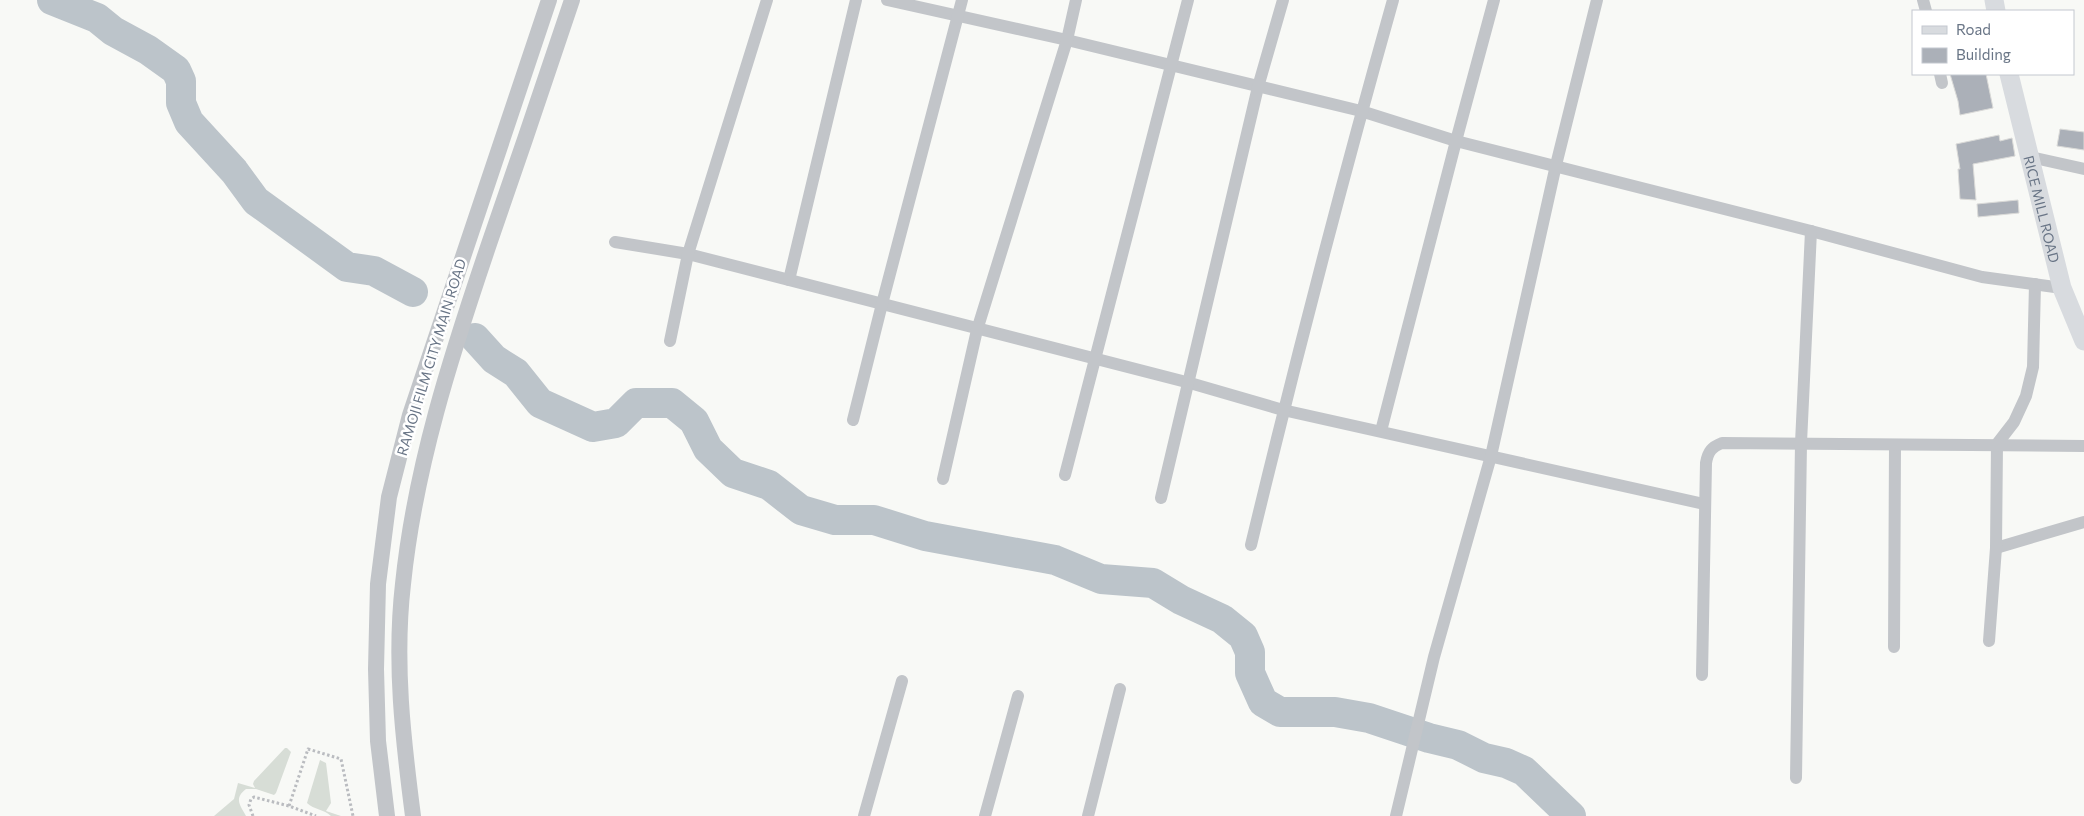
<svg xmlns="http://www.w3.org/2000/svg" width="2084" height="816" font-family="Commissioner,sans-serif">
  <style>
    .green { fill: #d7ddd6 }
    .lines { fill: none; stroke-linecap: round; stroke-linejoin: round }
    .river { stroke: #bcc4ca; stroke-width: 30 }
    .building { fill: #abb0b8; stroke: #dadad8 }
    .path { stroke: #babcc0; stroke-width: 3; stroke-dasharray: 2.5 2.5; stroke-linecap: butt }
    .minor { stroke: #c2c5c9; stroke-width: 12 }
    .tertiary { stroke: #c2c5c9; stroke-width: 16 }
    .secondary { stroke: #d8dbdf; stroke-width: 19 }
    .labels { text-anchor: middle; dominant-baseline: central; stroke-width: 5; stroke-linejoin: round; paint-order: stroke }
    .street-label { font-size: 14px; fill: #697586; stroke: #fff }
  </style>
  <rect width="100%" height="100%" fill="#f8f9f6"/>
  <g class="green">
    <path d="M285,748H287L291,752L276,793L274,795L256,789H246C233,799 241,806 246,816H214L234,799L238,783L255,788L253,784L254,781Z"/>
    <path d="M320,760L326,763L331,803L326,811L341,816H331C324,809 314,810 307,803Z"/>
  </g>
  <g class="lines">
    <g class="river">
      <polyline points="52,0 97,18 113,31 148,50 176,70 181,81 181,103 189,122 234,171 256,201 347,267 374,271 413,292"/>
      <polyline points="475,338 494,359 516,373 540,403 593,427 616,423 636,403 672,403 694,421 708,449 733,473 769,485 801,510 835,520 874,520 925,536 1055,560 1101,579 1153,583 1181,600 1222,619 1243,636 1250,652 1250,673 1263,702 1280,712 1335,712 1369,718 1429,738 1458,745 1484,758 1506,763 1524,771 1571,816"/>
    </g>
  </g>
  <g class="building">
    <polygon points="1950,74 1986,74 1993,108 1960,115 1958,101"/>
    <polygon points="2060,129 2084,132 2084,150 2057,146"/>
    <polygon points="1999,135 2000,141 2012,138 2015,156 1973,164 1976,200 1960,199 1958,169 1960,169 1956,144"/>
    <polygon points="2018,200 2019,213 1978,217 1977,204"/>
  </g>
  <g class="lines">
    <g class="path">
      <polyline points="289,806 308,749 341,759 353,816"/>
      <polyline points="253,816 249,805 251,799 254,797 289,806 316,816"/>
    </g>
    <g class="minor">
      <polyline points="887,0 1067,40 1361,111 1456,141 1811,231 1982,277 2062,288"/>
      <polyline points="1923,0 1926,11"/>
      <polyline points="1940,74 1942,83"/>
      <polyline points="2030,157 2084,169"/>
      <polyline points="615,242 688,254 1190,383 1283,410 1704,504"/>
      <polyline points="789,280 856,0"/>
      <polyline points="670,341 688,254 767,0"/>
      <polyline points="853,420 882,304 962,0"/>
      <polyline points="1381,431 1456,141 1494,0"/>
      <polyline points="1065,475 1188,0"/>
      <polyline points="943,479 977,330 1067,40 1076,0"/>
      <polyline points="1161,498 1258,87 1283,0"/>
      <path d="M1251,545C1295,362 1342,181 1393,0"/>
      <polyline points="1996,548 2084,522"/>
      <polyline points="1989,641 1996,548 1997,444 2014,422 2026,396 2033,367 2035,284"/>
      <polyline points="1894,647 1895,445"/>
      <path d="M1702,675L1706,463C1708,451 1712,447 1722,443L2084,446"/>
      <polyline points="1796,778 1801,443 1811,231"/>
      <polyline points="864,816 902,681"/>
      <polyline points="985,816 1018,696"/>
      <polyline points="1088,816 1120,689"/>
      <polyline points="1396,816 1434,657 1491,456 1556,165 1597,0"/>
    </g>
    <g class="tertiary">
      <polyline points="387,816 378,741 376,669 378,584 389,497 410,415 549,0"/>
      <path d="M413,816C403,739 394,662 403,584C415,467 451,356 489,244C517,163 545,81 572,0"/>
    </g>
    <g class="secondary">
      <polyline points="1994,0 1996,11"/>
      <path id="s1" d="M2009,74L2062,288L2084,341"/>
    </g>
  </g>
  <g class="labels">
    <g class="street-label">
      <text stroke="none"><textPath href="#s1" startOffset="139">RICE MILL ROAD</textPath></text>
      <text transform="translate(431 357) rotate(-73)">RAMOJI FILM CITY MAIN ROAD</text>
    </g>
  </g>
  <rect x="1912" y="10" width="162" height="65" fill="#ffffff" stroke="#c3c8cf"/>
  <rect x="1922" y="26" width="25" height="8" fill="#d8dbdf" stroke="#c3c8cf"/>
  <text x="1956" y="35" font-size="15" fill="#697586">Road</text>
  <rect x="1922" y="48" width="25" height="15" fill="#abb0b8" stroke="#c3c8cf"/>
  <text x="1956" y="60" font-size="15" fill="#697586">Building</text>
</svg>
